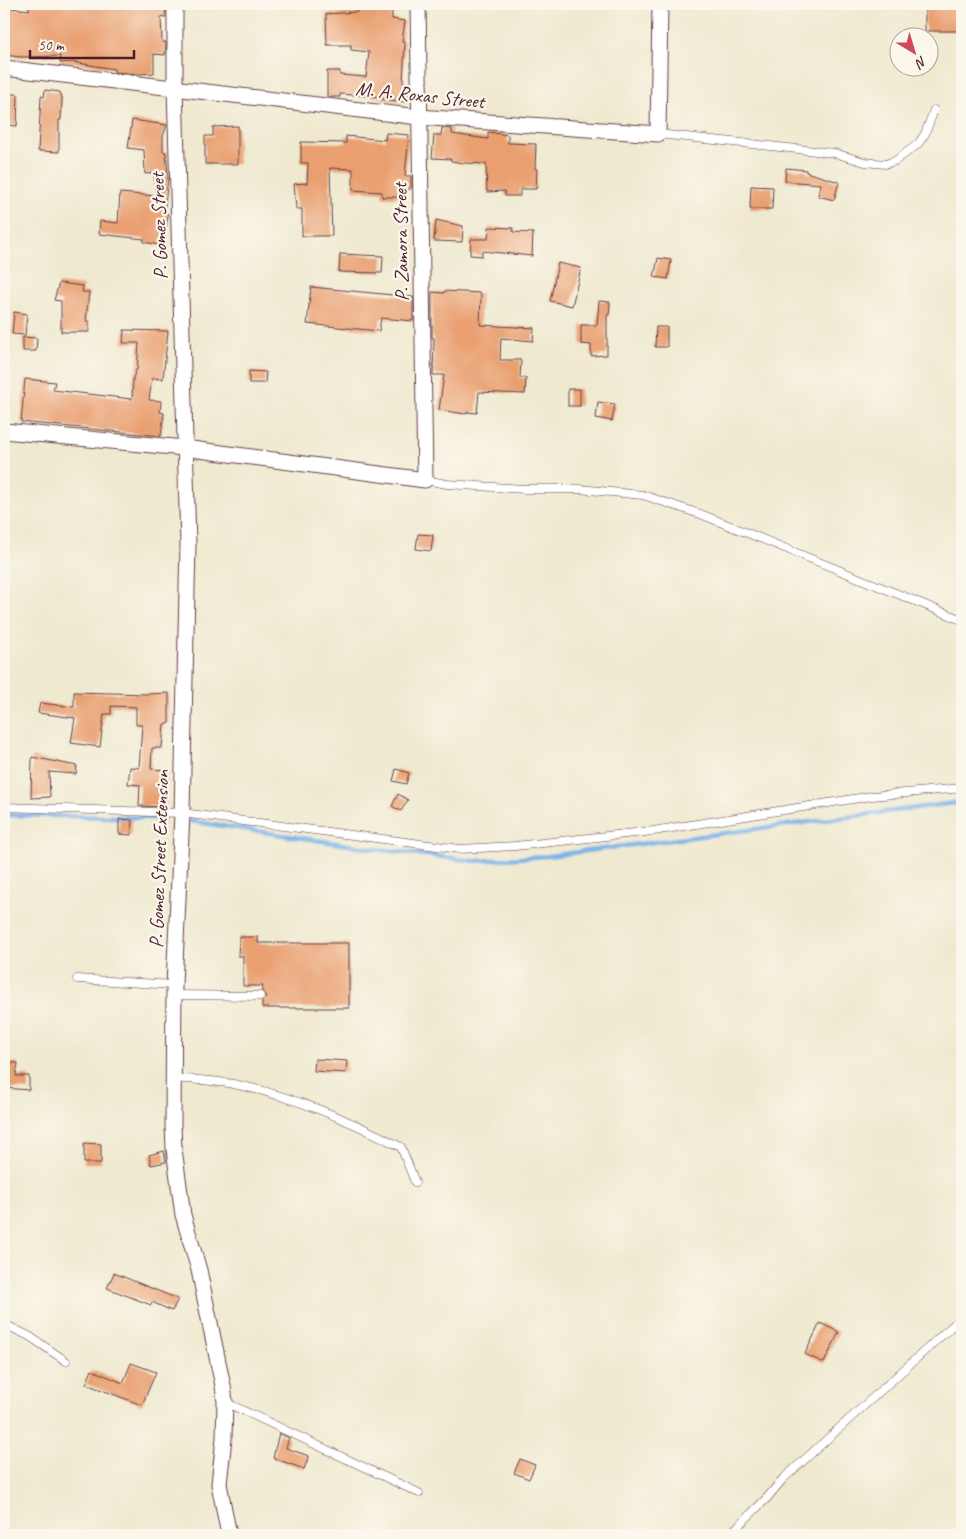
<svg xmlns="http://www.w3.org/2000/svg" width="966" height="1539" font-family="Caveat,sans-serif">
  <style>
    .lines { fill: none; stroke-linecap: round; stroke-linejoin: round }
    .stream { stroke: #79b1e9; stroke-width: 4.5 }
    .building { fill: #e99f6f }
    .lane-casing { stroke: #633d44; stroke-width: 9 }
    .street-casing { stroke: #633d44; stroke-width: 17 }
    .lane { stroke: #fff; stroke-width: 8 }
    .street { stroke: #fff; stroke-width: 15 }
    .labels { text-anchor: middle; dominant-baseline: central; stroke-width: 4.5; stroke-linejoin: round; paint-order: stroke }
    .street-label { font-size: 20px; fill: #4a1f2b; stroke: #fbf7ec }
  </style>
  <rect width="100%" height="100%" fill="#fbf7ec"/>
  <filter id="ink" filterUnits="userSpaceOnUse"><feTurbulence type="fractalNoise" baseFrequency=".02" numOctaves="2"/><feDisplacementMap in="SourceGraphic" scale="10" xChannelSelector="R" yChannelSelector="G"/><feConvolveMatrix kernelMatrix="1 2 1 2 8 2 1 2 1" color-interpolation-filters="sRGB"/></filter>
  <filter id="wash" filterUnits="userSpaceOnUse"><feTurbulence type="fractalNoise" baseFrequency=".0096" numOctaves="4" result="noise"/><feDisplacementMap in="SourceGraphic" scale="20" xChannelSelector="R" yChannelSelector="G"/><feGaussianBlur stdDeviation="1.12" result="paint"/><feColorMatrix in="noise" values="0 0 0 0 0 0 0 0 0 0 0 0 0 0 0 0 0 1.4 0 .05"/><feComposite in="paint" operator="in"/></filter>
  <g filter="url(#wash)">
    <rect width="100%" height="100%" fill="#efe9cf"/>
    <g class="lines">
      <g class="stream">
        <polyline points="4,815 164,818"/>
        <polyline points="190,821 368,848 475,861 548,856 962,802"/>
      </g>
    </g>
    <g id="blocks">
      <g class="building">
        <polygon points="29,4 166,5 165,18 161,17 162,42 166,42 165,55 154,54 154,73 140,74 114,72 114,69 73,62 60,63 60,56 21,57 4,55 4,7 29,10"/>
        <rect x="925" y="4" width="37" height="27"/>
        <polygon points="357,5 392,5 392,19 405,21 402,41 405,41 403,83 410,83 408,102 381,99 381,97 340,94 340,97 327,97 327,71 340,71 340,75 366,77 369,52 351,50 351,45 327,45 326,14 357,12"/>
        <polygon points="45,90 60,92 62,98 61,120 59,120 59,152 38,151 41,96 44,97"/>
        <polygon points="4,94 18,94 17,126 4,125"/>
        <polygon points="132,120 167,125 163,136 163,152 166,152 168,178 164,213 168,214 164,246 144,242 144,239 99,234 100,221 118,223 120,193 156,196 154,173 145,174 144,150 128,148"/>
        <polygon points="238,126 238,164 205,164 205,136 213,136 213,127"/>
        <polygon points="442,128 452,129 452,134 488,139 488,132 508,135 508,143 536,144 535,169 537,169 536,189 520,189 520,196 505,196 505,191 487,192 486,164 463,163 451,161 451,159 432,158 434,135 441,135"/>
        <polygon points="386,133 409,135 405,176 411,176 411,188 397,197 382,197 382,192 353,190 353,169 330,168 332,236 302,236 302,209 296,209 294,184 307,183 308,163 301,163 301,142 346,143 346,136 385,140"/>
        <polygon points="786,168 806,170 806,172 839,182 834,200 818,196 821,184 785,181"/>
        <polygon points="751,186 773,187 772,209 750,209"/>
        <polygon points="436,220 463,226 462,242 434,241"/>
        <polygon points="489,227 513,228 513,232 533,233 532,256 482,251 482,256 470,255 471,239 488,239"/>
        <polygon points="340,254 383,256 382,273 339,272"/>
        <polygon points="658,258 671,260 668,279 654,277"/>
        <polygon points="558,263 581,268 572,306 550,301"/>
        <polygon points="59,283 83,286 82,292 89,292 86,321 89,321 89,332 61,332 61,301 54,300"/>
        <polygon points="311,287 413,297 413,321 381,318 379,331 307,324"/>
        <polygon points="444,291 481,293 480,325 534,328 533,341 501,338 500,360 521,360 520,378 526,378 525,394 479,392 477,413 467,412 466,414 439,410 444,375 433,375 434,338 432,338 432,292 444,293"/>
        <polygon points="599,301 610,302 609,315 607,315 607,355 591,356 591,345 581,344 581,325 597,325"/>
        <polygon points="14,312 27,314 25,335 12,334"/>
        <polygon points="656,327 667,327 667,347 655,347"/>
        <polygon points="124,330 168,331 163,379 152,378 149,400 161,401 160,412 164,413 161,436 21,422 25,379 55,382 53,390 132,399 133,378 136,370 137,370 139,343 123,343"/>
        <polygon points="23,337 37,338 36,351 23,351"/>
        <polygon points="249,371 266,372 265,383 249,383"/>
        <rect x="568" y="389" width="12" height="17"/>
        <polygon points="598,402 615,404 612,421 596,418"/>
        <polygon points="418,534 433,535 431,551 416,549"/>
        <polygon points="74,692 147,694 169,693 169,724 164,724 162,748 152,748 151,769 168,770 165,807 139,806 140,785 128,784 130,767 139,768 142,725 136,725 136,707 111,706 111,714 104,714 100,747 71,743 75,718 38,713 40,703 74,707"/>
        <polygon points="32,757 77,766 76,774 49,772 50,797 31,798"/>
        <polygon points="396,769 409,773 406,784 393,781"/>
        <polygon points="398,794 408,800 401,811 392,806"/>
        <polygon points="119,819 132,820 131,835 119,834"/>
        <polygon points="239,937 258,937 258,943 349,943 349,1008 262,1008 262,1001 266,997 262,991 263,986 243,986 243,956 238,956"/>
        <polygon points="315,1059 347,1061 346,1073 314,1071"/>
        <polygon points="4,1062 18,1063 16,1076 29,1076 29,1090 4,1088"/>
        <polygon points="84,1143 101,1144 101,1163 84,1163"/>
        <polygon points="164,1151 166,1162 151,1165 149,1155"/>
        <polygon points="114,1273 178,1299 172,1311 152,1302 151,1305 107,1288"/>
        <polygon points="820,1323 839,1332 824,1363 805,1354"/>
        <polygon points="131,1363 156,1372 142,1405 86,1384 92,1370 123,1383"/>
        <polygon points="279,1433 289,1438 286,1448 309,1456 304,1469 273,1458"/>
        <polygon points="520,1459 535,1465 529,1479 514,1473"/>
      </g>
    </g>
  </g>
  <g filter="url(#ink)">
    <use href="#blocks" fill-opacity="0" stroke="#633d44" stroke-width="1"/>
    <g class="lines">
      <defs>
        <g id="lane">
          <polyline points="658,134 834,153 865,162 885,164 895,161 918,144 925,134 934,110"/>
          <polyline points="425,480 447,484 524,489 579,489 643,495 703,515 962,620"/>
          <polyline points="4,807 182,813 460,849 515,846 653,831 872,796 962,788"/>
          <polyline points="77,979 174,985"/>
          <polyline points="174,995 260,996"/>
          <path d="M174,1078C195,1080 217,1080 238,1085C295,1097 349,1120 401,1147L415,1182"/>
          <polyline points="4,1324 29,1336 66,1361"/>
          <polyline points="225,1402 419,1493"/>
          <polyline points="729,1535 767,1498 782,1480 962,1317"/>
        </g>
        <g id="street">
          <polyline points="175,4 175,87 188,544 182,813 174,985 173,1126 174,1149 183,1215 199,1270 223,1386 225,1402 224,1438 219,1484 229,1535"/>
          <polyline points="4,68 419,117 658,134 660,4"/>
          <polyline points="4,431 184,448 425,480 418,4"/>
        </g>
      </defs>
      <use href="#lane" class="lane-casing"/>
      <use href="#street" class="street-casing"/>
      <use href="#lane" class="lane"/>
      <use href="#street" class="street"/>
    </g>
  </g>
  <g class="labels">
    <g class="street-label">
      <text transform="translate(420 95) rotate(6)">M. A. Roxas Street</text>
      <text transform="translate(159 226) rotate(-92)">P. Gomez Street</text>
      <text transform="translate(401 242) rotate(-91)">P. Zamora Street</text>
      <text transform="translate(159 859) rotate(-88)">P. Gomez Street Extension</text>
    </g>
  </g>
  <rect width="966" height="1539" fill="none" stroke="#fbf7ec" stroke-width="20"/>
  <g transform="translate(914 52) rotate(142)"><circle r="24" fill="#fbf7ec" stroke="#b4a19f"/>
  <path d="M0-4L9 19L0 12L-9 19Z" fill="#d1495b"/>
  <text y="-8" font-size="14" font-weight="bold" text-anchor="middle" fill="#4a1f2b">N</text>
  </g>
  <path d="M30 50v8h104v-8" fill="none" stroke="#4a1f2b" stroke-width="2.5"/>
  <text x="38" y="50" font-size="15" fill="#4a1f2b" stroke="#fbf7ec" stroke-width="4" paint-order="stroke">50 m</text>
</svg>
